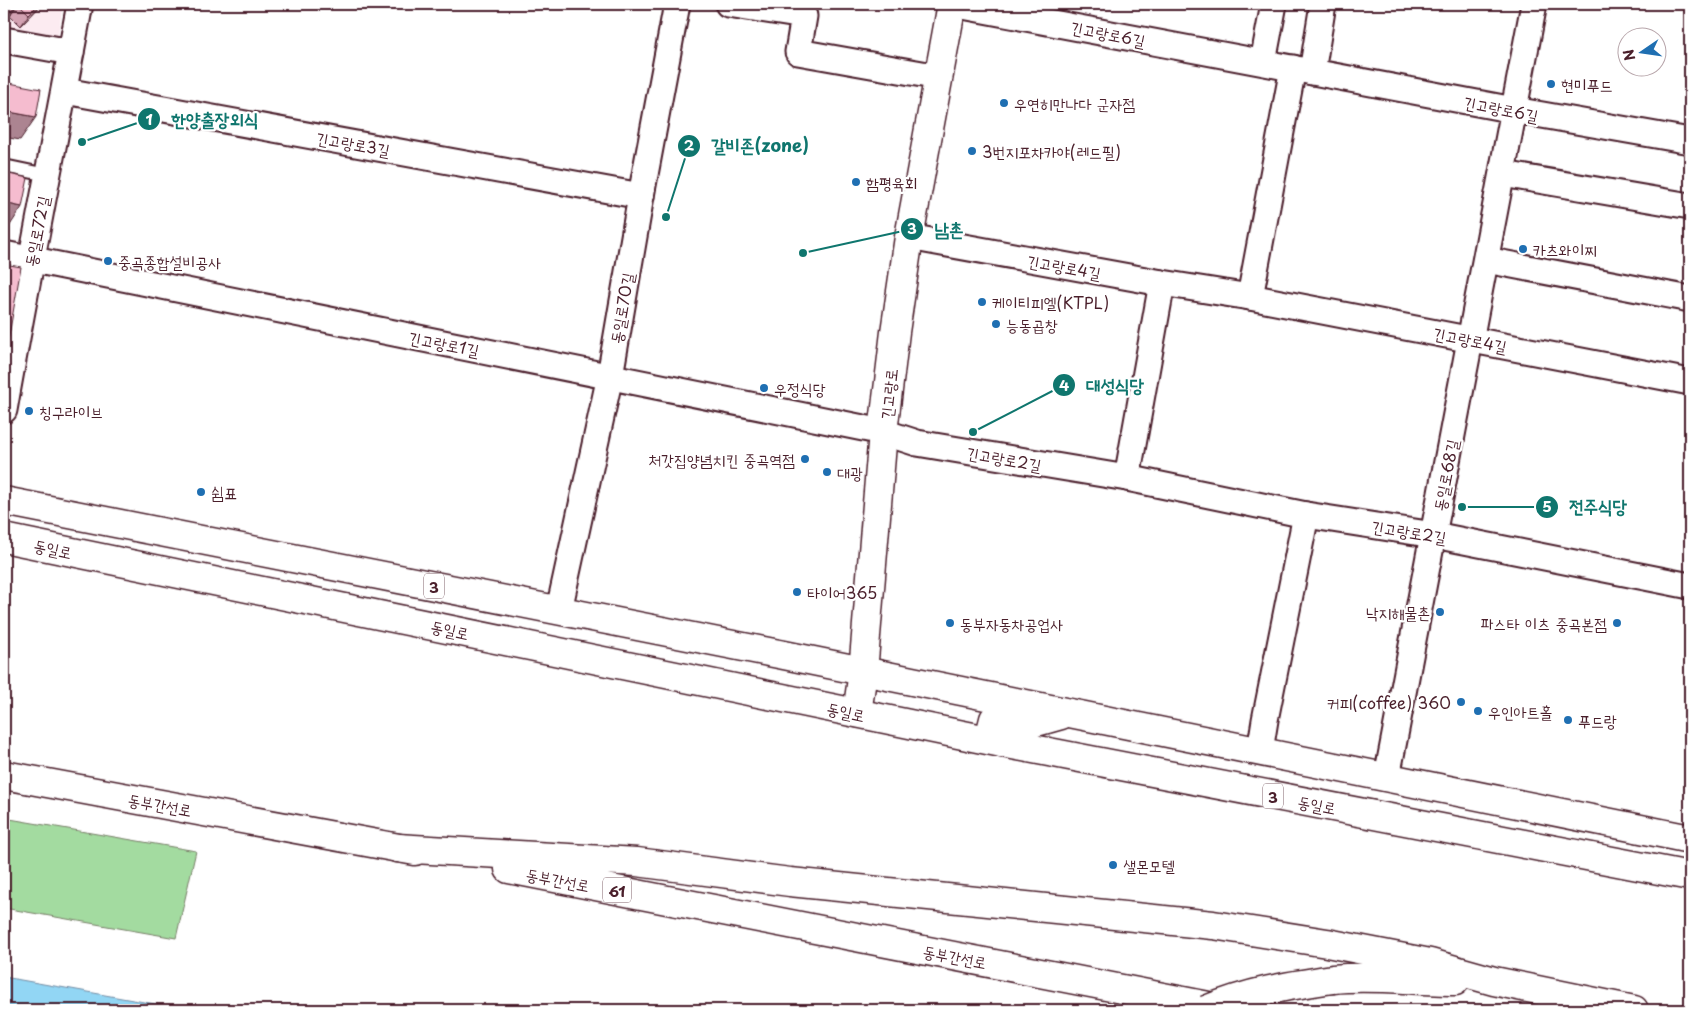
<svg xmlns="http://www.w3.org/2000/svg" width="1694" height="1014" font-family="'Playpen Sans','Poor Story',sans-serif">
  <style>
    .built { fill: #fcebf1 }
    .green { fill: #a3dba0; stroke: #767d66 }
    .water { fill: #92d6f4; stroke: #758da4 }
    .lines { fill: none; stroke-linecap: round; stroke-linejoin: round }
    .lane-casing { stroke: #4a1f2b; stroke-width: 16 }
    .street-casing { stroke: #4a1f2b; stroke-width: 29 }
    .secondary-casing { stroke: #4a1f2b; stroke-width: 31 }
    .primary-casing { stroke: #4a1f2b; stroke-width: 31 }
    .highway-casing { stroke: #4a1f2b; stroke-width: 31 }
    .lane { stroke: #fff; stroke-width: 12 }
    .street { stroke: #fff; stroke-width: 25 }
    .secondary { stroke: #fff; stroke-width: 28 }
    .primary { stroke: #fff; stroke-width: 28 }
    .highway { stroke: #fff; stroke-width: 28 }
    .highway-bridge-casing { stroke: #4a1f2b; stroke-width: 31; stroke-linecap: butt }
    .highway-bridge { stroke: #fff; stroke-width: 28 }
    .wall { fill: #d3a2b2; stroke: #4a1f2b }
    .shaded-wall { fill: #ac8491; stroke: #4a1f2b }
    .building { fill: #f5bccf; stroke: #4a1f2b }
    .poi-dot { fill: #1f6fb2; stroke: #fff; stroke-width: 2 }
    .labels { text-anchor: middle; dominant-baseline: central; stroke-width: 4.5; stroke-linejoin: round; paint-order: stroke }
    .shield { fill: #fff; stroke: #80626b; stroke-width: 1 }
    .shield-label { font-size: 15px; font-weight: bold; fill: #4a1f2b }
    .street-label { font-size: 16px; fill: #4a1f2b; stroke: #fff }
    .poi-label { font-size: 16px; fill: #4a1f2b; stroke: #fff; text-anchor: start }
    .leader { fill: none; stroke: #0f766e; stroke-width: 2 }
    .callout-dot { fill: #0f766e; stroke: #fff; stroke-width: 2 }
    .mark-label { font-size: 15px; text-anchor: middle; font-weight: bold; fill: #fff }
    .callout-label { font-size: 18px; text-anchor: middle; font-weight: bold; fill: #0f766e; stroke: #fff; stroke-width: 4.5; stroke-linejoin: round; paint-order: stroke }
  </style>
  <rect width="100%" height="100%" fill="#fff"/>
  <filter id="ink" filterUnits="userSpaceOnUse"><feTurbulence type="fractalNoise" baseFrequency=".02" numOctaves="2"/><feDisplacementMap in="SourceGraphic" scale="10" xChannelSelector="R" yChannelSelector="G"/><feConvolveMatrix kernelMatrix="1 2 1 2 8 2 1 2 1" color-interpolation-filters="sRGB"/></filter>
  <g filter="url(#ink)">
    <polygon class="built" points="4,4 63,4 58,36 17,32 4,20"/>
    <polygon class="green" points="4,818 196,851 176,938 4,908"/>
    <polygon class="water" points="4,977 189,1010 4,1010"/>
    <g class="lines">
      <defs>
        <polyline id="lane" points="4,166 47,175"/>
        <g id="street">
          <polyline points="728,4 804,16 798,52 939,77"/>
          <polyline points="952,4 1514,110 1690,141"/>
          <polyline points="4,40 71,52"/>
          <polyline points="1263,62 1274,4"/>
          <polyline points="1312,72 1323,4"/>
          <polyline points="65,91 641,196"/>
          <polyline points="1503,174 1690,206"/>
          <polyline points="909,237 1162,283 1250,297 1690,382"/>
          <polyline points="4,254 883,432 917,443 1127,478 1306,515 1434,535 1690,586"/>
          <polyline points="1486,260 1690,299"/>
          <polyline points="1250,297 1293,68"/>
          <path d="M4,410C28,274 55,139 80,4"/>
          <polyline points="1127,478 1162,283"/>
          <polyline points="559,610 610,376 641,196 677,4"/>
          <polyline points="1260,751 1265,720 1306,515"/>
          <polyline points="1387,777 1534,4"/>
        </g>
        <polyline id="secondary" points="857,713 863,672 883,432 895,332 909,237 952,4"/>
        <g id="primary">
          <polyline points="4,501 784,655 1690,839"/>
          <polyline points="4,538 1002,743 1690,876"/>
          <polyline points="1002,743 991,731 994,719 1029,724 1061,715"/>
        </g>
        <g id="highway">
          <polyline points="4,775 415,851"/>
          <polyline points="397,848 637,862 790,882 1213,925 1327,943 1430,963 1494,981 1634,1010"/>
          <polyline points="509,869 1229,1010"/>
          <path d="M1333,979C1374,975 1414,981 1455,981"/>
        </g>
      </defs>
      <use href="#lane" class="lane-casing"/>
      <use href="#street" class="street-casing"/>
      <use href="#secondary" class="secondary-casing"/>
      <use href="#primary" class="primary-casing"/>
      <use href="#highway" class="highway-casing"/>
      <use href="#lane" class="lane"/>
      <use href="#street" class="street"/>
      <use href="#secondary" class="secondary"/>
      <use href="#primary" class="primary"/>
      <use href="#highway" class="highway"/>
      <defs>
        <path id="highway-bridge" d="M1206,1010C1249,992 1286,986 1333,979"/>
      </defs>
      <use href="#highway-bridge" class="highway-bridge-casing"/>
      <use href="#highway-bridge" class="highway-bridge"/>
    </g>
    <polygon class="wall" points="4,4 42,4 21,26 10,15 5,20 4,18"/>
    <g class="shaded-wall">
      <polygon points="18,4 10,15 5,20 14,7"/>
      <polygon points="39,4 42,4 21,26 29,14"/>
      <polygon points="4,111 36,117 20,140 4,137"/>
      <polygon points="4,203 22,207 7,230 4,229"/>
    </g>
    <g class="building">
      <polygon points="11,4 18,4 14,7"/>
      <polygon points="19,4 39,4 29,14"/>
      <polygon points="4,82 41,89 36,117 4,111"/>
      <polygon points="4,173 28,178 22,207 4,203"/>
      <polygon points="4,264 21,267 7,347 4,346"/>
    </g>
  </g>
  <g class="poi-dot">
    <circle cx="1551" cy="84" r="5"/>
    <circle cx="1004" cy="103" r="5"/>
    <circle cx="972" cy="151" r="5"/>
    <circle cx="856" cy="182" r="5"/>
    <circle cx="1523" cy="249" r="5"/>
    <circle cx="108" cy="261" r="5"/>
    <circle cx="982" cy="302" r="5"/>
    <circle cx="996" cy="324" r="5"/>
    <circle cx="764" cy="388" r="5"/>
    <circle cx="29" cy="411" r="5"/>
    <circle cx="805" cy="459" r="5"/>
    <circle cx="827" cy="472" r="5"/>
    <circle cx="201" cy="492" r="5"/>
    <circle cx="797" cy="592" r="5"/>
    <circle cx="1440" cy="612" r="5"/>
    <circle cx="950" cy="623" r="5"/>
    <circle cx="1617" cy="623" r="5"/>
    <circle cx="1461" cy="702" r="5"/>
    <circle cx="1478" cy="711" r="5"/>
    <circle cx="1568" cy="720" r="5"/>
    <circle cx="1113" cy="865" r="5"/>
  </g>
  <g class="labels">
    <g class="shield">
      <rect x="424" y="573.5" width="20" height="25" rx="4"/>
      <rect x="1263" y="783.5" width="20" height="25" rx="4"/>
      <rect x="603" y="877.5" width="28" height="25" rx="4"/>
    </g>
    <g class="shield-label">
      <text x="434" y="586">3</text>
      <text x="1273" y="796">3</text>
      <text x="617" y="890">61</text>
    </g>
    <g class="street-label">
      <text transform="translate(1108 33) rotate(11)">긴고랑로6길</text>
      <text transform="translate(1501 108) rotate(11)">긴고랑로6길</text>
      <text transform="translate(353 143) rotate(10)">긴고랑로3길</text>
      <text transform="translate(36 231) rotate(-79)">동일로72길</text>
      <text transform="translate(1064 266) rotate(10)">긴고랑로4길</text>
      <text transform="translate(621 308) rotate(-80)">동일로70길</text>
      <text transform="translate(1470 339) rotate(11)">긴고랑로4길</text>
      <text transform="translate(444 343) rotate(11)">긴고랑로1길</text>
      <text transform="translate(888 394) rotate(-84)">긴고랑로</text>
      <text transform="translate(1004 458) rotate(10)">긴고랑로2길</text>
      <text transform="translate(1445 475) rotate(-79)">동일로68길</text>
      <text transform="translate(1409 531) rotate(9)">긴고랑로2길</text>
      <text transform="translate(53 548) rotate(12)">동일로</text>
      <text transform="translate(450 629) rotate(12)">동일로</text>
      <text transform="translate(846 711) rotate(12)">동일로</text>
      <text transform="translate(160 804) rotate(10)">동부간선로</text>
      <text transform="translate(1317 804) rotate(11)">동일로</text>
      <text transform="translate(558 879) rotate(11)">동부간선로</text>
      <text transform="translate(955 956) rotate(11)">동부간선로</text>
    </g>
    <g class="poi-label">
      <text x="1561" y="84">현미푸드</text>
      <text x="1014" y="103">우연히만나다 군자점</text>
      <text x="982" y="151">3번지포차카야(레드필)</text>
      <text x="866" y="182">함평육회</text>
      <text x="1533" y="249">카츠와이찌</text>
      <text x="118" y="261">중곡종합설비공사</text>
      <text x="992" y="302">케이티피엘(KTPL)</text>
      <text x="1006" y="324">능동곱창</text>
      <text x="774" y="388">우정식당</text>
      <text x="39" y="411">칭구라이브</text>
      <text x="795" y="459" text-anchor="end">처갓집양념치킨 중곡역점</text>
      <text x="837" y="472">대광</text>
      <text x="211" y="492">쉼표</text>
      <text x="807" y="592">타이어365</text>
      <text x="1430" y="612" text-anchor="end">낙지해물촌</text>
      <text x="960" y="623">동부자동차공업사</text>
      <text x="1607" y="623" text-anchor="end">파스타 이츠 중곡본점</text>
      <text x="1451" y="702" text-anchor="end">커피(coffee) 360</text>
      <text x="1488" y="711">우인아트홀</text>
      <text x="1578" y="720">푸드랑</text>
      <text x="1123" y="865">샐몬모텔</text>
    </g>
  </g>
  <path class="leader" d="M82 142L149 119M666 217L689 146M803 253L912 229M973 432L1064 385M1462 507L1547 507"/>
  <g class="callout-dot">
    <circle cx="82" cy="142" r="5"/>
    <circle cx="666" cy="217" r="5"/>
    <circle cx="803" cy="253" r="5"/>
    <circle cx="973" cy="432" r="5"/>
    <circle cx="1462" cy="507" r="5"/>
    <circle cx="149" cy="119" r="12"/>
    <circle cx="689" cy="146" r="12"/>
    <circle cx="912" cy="229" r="12"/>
    <circle cx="1064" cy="385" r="12"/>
    <circle cx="1547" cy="507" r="12"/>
  </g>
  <g class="mark-label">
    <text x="149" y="125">1</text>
    <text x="689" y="151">2</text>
    <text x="912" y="234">3</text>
    <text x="1064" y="391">4</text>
    <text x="1547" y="512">5</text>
  </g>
  <g class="callout-label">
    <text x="215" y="126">한양출장외식</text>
    <text x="760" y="152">갈비존(zone)</text>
    <text x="949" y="236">남촌</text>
    <text x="1115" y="392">대성식당</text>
    <text x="1598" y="513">전주식당</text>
  </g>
  <rect width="1694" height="1014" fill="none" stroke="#fff" stroke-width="20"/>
  <rect x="10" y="10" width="1674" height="994" fill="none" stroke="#4a1f2b" stroke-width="2" filter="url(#ink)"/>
  <g transform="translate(1642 52) rotate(257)"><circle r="24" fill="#ffffff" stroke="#b7a5aa"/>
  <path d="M0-4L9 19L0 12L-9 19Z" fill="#1f6fb2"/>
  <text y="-8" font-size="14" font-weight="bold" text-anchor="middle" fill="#4a1f2b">N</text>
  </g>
</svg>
